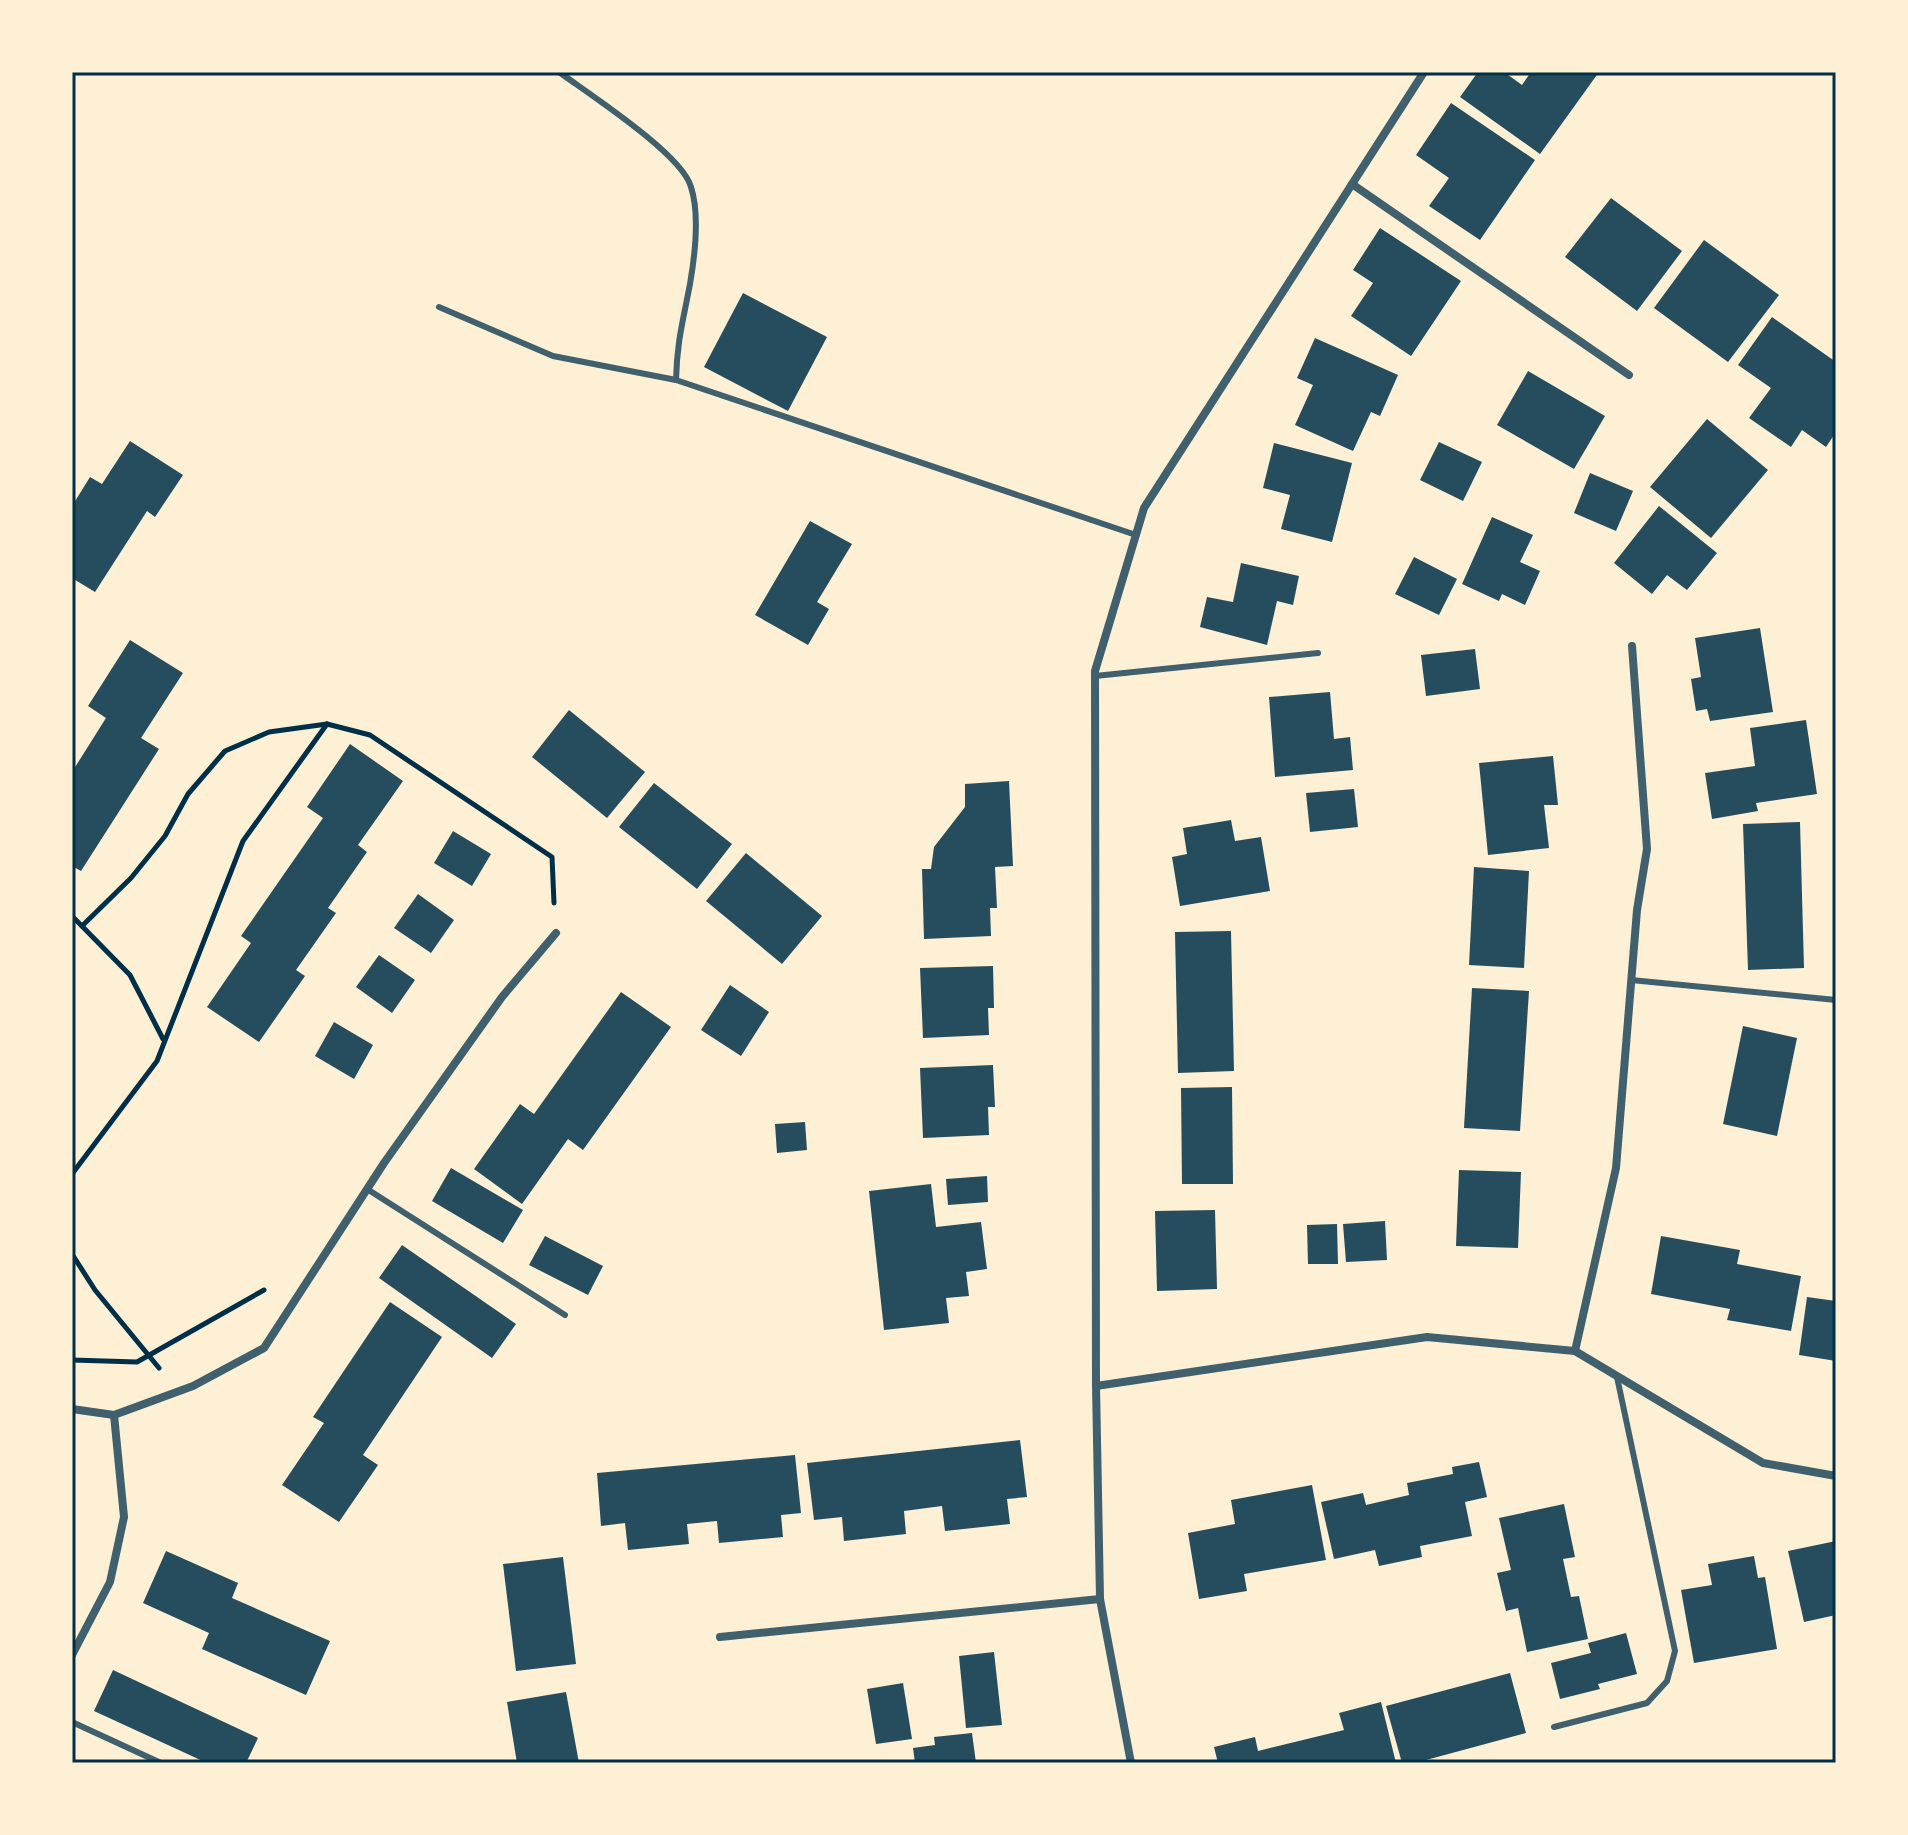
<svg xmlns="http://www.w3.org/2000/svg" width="1908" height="1835" font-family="'Libre Baskerville',serif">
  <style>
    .building { fill: #264d5e }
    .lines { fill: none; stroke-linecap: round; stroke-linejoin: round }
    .path { stroke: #003049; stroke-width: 5 }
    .service { stroke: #3f606c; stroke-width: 6 }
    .minor { stroke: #3f606c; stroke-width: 8 }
    .neatline { fill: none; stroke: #003049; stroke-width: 3 }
  </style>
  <rect width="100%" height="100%" fill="#fdf0d5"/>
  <g class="building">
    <polygon points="1478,72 1504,72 1522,85 1531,72 1599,72 1540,154 1460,97"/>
    <polygon points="1451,103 1535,160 1480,240 1429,206 1449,178 1416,155"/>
    <polygon points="1611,198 1682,251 1637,311 1565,257"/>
    <polygon points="1380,228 1461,281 1411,356 1351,316 1373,283 1353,270"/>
    <polygon points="1704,240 1779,295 1728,362 1654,308"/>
    <polygon points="743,293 827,337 788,411 704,367"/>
    <polygon points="1772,317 1836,362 1836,391 1833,396 1836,398 1836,432 1826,447 1802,430 1791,447 1749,418 1771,388 1738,365"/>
    <polygon points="1315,338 1398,375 1380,416 1371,412 1353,451 1295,425 1313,385 1297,378"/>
    <polygon points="1528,371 1605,416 1574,469 1497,425"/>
    <polygon points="1707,419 1768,470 1711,538 1650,487"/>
    <polygon points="130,441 183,475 155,517 147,511 95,592 72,578 72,506 90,477 102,484"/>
    <polygon points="1439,442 1482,462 1463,501 1420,480"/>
    <polygon points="1274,443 1352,463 1332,542 1281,529 1290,495 1263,488"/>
    <polygon points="1590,473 1633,491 1616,531 1574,513"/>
    <polygon points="1659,506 1717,553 1687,590 1667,575 1652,594 1614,563"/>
    <polygon points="1492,517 1533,535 1520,562 1540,571 1525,605 1502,594 1499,601 1462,584"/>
    <polygon points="810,521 852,544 817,602 829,609 808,645 755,615"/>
    <polygon points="1414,557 1457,579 1439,615 1395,594"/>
    <polygon points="1241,563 1299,576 1293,605 1277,601 1267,645 1200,627 1207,597 1233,602"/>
    <polygon points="1760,628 1773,712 1710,721 1707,709 1696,711 1691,679 1701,677 1695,638"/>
    <polygon points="130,640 183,673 141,738 159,749 81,871 72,866 72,772 106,718 88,706"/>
    <polygon points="1475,649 1480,689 1426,696 1421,655"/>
    <polygon points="1330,692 1334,739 1350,737 1353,770 1275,777 1269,697"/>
    <polygon points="569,710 645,772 607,818 532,757"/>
    <polygon points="1806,720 1817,794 1756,803 1758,811 1712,819 1705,773 1755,766 1750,728"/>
    <polygon points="350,744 403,781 358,845 367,852 328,908 336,913 296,970 305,976 259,1042 207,1007 251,943 241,936 323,818 307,807"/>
    <polygon points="1553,756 1558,805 1544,805 1549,848 1488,855 1479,763"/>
    <polygon points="1009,781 1013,866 995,867 997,908 990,908 991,936 924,939 922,869 931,869 934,847 965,807 965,784"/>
    <polygon points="654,783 732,844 697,889 619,827"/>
    <polygon points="1354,789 1358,827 1310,832 1306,793"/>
    <polygon points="1231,820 1235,841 1261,837 1270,891 1180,906 1172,857 1187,854 1183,828"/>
    <polygon points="1800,822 1804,968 1748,970 1743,824"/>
    <polygon points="453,831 491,854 472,886 434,863"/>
    <polygon points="746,853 822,916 782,964 706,901"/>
    <polygon points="1474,867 1529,871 1524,968 1469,965"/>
    <polygon points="418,894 454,920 431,953 394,928"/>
    <polygon points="1231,931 1234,1071 1178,1073 1175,932"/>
    <polygon points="379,955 415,980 392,1013 356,987"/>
    <polygon points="993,966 994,1008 988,1008 989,1035 923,1038 920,968"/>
    <polygon points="730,985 769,1012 741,1056 701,1030"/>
    <polygon points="1472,988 1529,991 1520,1131 1464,1128"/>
    <polygon points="621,992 671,1027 583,1150 568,1139 522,1204 474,1169 520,1104 534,1114"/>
    <polygon points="334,1022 373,1045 354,1079 315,1056"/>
    <polygon points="1743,1026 1797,1038 1777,1136 1723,1124"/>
    <polygon points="993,1065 995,1107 988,1107 989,1135 923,1138 920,1068"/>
    <polygon points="1232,1087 1233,1184 1182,1184 1181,1088"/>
    <polygon points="805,1122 807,1150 777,1153 775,1124"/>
    <polygon points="451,1168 523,1210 503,1243 432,1201"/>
    <polygon points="1459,1170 1521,1172 1518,1248 1456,1246"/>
    <polygon points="987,1176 988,1202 948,1205 946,1179"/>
    <polygon points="931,1184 936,1227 981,1222 987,1269 966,1272 969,1296 946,1298 949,1323 884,1330 869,1191"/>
    <polygon points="1215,1210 1217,1289 1157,1291 1155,1211"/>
    <polygon points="1385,1221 1387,1260 1346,1262 1343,1224"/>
    <polygon points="1337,1224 1338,1264 1308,1264 1307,1225"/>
    <polygon points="545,1236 603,1266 588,1295 529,1265"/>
    <polygon points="1661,1236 1740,1250 1737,1264 1801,1276 1791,1331 1727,1320 1730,1309 1651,1294"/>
    <polygon points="402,1245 516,1324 492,1358 379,1278"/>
    <polygon points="1807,1297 1836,1301 1836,1361 1799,1355"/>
    <polygon points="390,1302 442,1337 363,1455 378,1465 339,1522 282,1485 324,1423 313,1417"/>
    <polygon points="1020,1440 1027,1497 1007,1499 1010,1524 945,1531 942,1506 904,1511 906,1534 844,1541 842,1517 814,1520 807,1463"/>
    <polygon points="795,1455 801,1513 781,1515 783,1537 719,1543 717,1521 687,1524 689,1544 628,1550 625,1523 601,1526 597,1473"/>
    <polygon points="1479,1462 1487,1497 1465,1502 1472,1536 1420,1546 1422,1557 1379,1566 1375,1550 1334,1559 1321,1502 1363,1493 1366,1505 1409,1495 1407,1483 1453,1474 1452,1467"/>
    <polygon points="1312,1485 1326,1560 1244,1574 1247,1591 1199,1599 1188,1533 1235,1524 1231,1500"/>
    <polygon points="1564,1504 1575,1557 1563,1559 1571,1597 1579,1596 1588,1639 1527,1652 1518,1608 1506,1611 1497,1573 1511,1570 1499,1518"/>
    <polygon points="1836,1541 1836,1615 1804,1622 1788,1551"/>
    <polygon points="166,1551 238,1583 232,1598 330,1641 306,1695 202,1649 209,1633 143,1603"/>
    <polygon points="1754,1556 1758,1578 1765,1577 1777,1649 1694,1663 1681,1590 1712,1585 1708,1564"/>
    <polygon points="563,1557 576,1664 516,1671 503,1564"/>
    <polygon points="1626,1633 1637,1674 1598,1684 1600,1689 1560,1699 1551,1663 1591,1653 1588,1643"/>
    <polygon points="994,1652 1002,1725 966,1728 959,1656"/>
    <polygon points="113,1670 258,1738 246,1763 207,1763 94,1711"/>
    <polygon points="1510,1673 1526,1733 1415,1763 1402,1763 1386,1706"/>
    <polygon points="903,1683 912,1739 876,1744 867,1689"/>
    <polygon points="566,1692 579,1763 517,1763 507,1702"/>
    <polygon points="1381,1702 1396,1763 1218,1763 1214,1747 1255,1737 1258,1751 1344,1730 1339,1713"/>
    <polygon points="972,1733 976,1763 915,1763 913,1748 935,1745 934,1737"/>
  </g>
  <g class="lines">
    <g class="path">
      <polyline points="72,916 130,975 163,1039"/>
      <polyline points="82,926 131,878 165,836 188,794 225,751 269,732 327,724 370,735 552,857 554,903"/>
      <polyline points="72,1174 157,1061 243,841 327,724"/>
      <polyline points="72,1254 95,1290 159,1368"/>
      <polyline points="72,1360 137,1362 264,1290"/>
    </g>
    <g class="service">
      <path d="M559,72C589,94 682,154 691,187C700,215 695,255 690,284C683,321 677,341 676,380"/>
      <polyline points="439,307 553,356 676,380 1136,535"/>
      <polyline points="1095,676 1318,653"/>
      <polyline points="1631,980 1836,1000"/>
      <polyline points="367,1189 565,1315"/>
      <polyline points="72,1722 161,1763"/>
      <polyline points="1554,1727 1647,1703 1667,1681 1675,1651 1617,1377"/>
    </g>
    <g class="minor">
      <polyline points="1352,184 1629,375"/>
      <polyline points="1575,1351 1616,1168 1637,910 1647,849 1632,646"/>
      <polyline points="1096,1386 1427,1337 1575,1351 1763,1463 1836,1476"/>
      <polyline points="72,1409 114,1415 193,1386 264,1348 384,1163 502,997 556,933"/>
      <polyline points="720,1637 1100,1599"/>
      <polyline points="72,1655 110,1582 124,1517 114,1415"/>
      <polyline points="1131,1763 1100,1599 1096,1386 1095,671 1144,508 1424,72"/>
    </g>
  </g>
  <rect width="1908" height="1835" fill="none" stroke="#fdf0d5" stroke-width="148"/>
  <rect x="74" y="74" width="1760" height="1687" class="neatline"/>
</svg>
